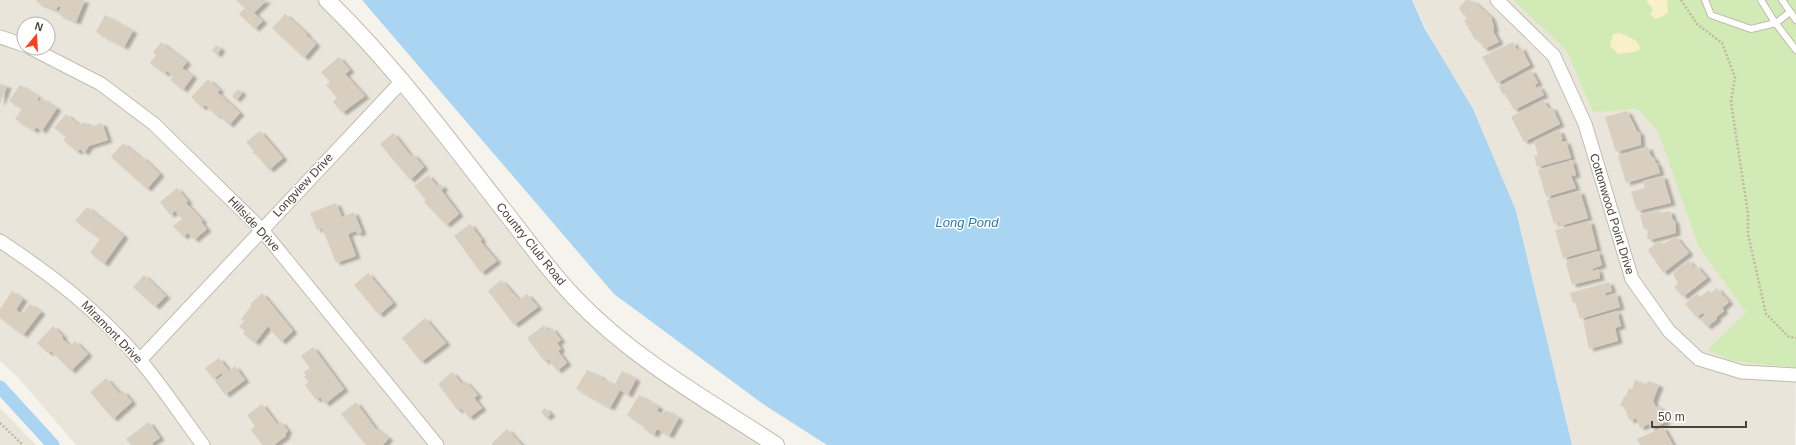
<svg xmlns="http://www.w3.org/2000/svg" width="1796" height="445" font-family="Helvetica,sans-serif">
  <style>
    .residential { fill: #eae5da; fill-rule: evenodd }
    .green { fill: #d2eab5 }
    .sand { fill: #f9efc9 }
    .water { fill: #a9d4f2 }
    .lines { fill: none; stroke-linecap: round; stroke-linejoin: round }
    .canal { stroke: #a9d4f2; stroke-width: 13 }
    .building { fill: #d8cfc1; filter: url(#shadow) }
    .service-casing { stroke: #c2bbae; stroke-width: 8 }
    .minor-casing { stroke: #c2bbae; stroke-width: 15 }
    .tertiary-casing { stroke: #c2bbae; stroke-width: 18 }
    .path { stroke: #c4b79f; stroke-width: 2.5; stroke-dasharray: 2 2; stroke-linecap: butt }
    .service { stroke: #fff; stroke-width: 6 }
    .minor { stroke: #fff; stroke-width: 13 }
    .tertiary { stroke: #fff; stroke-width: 16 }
    .labels { text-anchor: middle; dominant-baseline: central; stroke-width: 3; stroke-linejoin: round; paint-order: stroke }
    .street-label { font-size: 12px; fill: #4b4439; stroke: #fff }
    .water-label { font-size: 13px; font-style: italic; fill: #2e7ab2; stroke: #fff }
  </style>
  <defs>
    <filter id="shadow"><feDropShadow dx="4.5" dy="2.5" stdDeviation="1" flood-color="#0004"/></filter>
  </defs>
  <rect width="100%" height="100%" fill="#f6f3ec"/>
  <g class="residential">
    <path d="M0,0H319L393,79L559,288L764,445H76L17,376L0,361ZM24,24H48V48H24Z"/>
    <polygon points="1412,0 1513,0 1566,50 1593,111 1637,109 1658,132 1698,246 1746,313 1732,361 1796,368 1795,445 1572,445 1516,211"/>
    <polygon points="0,408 36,445 0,445"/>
  </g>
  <polygon class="green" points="1513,0 1796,0 1796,368 1732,361 1707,350 1746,313 1698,246 1658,132 1637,109 1593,112 1566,50"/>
  <g class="sand">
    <polygon points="1647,0 1667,0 1668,12 1663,16 1655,19 1650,14 1653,9 1647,2"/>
    <path d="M1620,33C1628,37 1639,39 1640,49L1634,52L1618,54L1610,46L1613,34Z"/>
  </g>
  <polygon class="water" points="362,0 1412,0 1425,29 1473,109 1516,211 1572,445 827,445 763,404 614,294"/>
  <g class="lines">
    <polyline class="canal" points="0,387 53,445"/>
  </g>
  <g class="building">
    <polygon points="37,0 85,0 76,22 58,14 61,7 58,6 56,10 36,2"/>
    <polygon points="236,0 267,0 254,13 263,21 255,29 239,14 245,8"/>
    <polygon points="1466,0 1473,1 1491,17 1494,28 1493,31 1499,42 1484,49 1478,39 1475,40 1464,20 1467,19 1465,14 1463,15 1459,8"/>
    <polygon points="285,14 307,34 306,35 316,44 304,58 272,28"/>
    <polygon points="105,15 133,31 124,47 96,32"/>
    <polygon points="161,42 187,62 182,68 193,76 183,90 170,80 173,76 167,71 165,74 150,63 156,55 153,53"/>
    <polygon points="1513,42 1517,50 1521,47 1530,65 1497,83 1482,57"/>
    <polygon points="216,45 221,49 217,55 212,51"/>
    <polygon points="339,57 350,70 345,74 365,96 342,113 333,102 337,98 326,85 330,82 321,72"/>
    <polygon points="1531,70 1538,83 1535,85 1536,88 1539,86 1544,95 1514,110 1505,94 1503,95 1499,87"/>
    <polygon points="208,79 220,90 217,92 240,113 229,125 219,115 217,116 205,105 202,108 191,97"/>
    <polygon points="0,84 7,86 0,104"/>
    <polygon points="20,85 39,97 37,100 40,101 41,98 57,108 42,131 36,127 34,131 15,119 22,109 9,101"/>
    <polygon points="238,89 242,93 236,100 232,96"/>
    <polygon points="1543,100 1549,109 1552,107 1560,124 1524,142 1511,117"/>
    <polygon points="1627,111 1637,131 1640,133 1641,145 1616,152 1605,117"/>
    <polygon points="66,114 79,125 85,122 90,127 102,123 108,140 89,146 84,153 80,149 77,152 63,140 66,137 54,128"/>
    <polygon points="1559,130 1563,139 1562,139 1562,142 1566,141 1571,158 1537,167 1534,156 1538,155 1534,141"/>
    <polygon points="260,131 283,158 269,170 256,154 255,155 252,152 254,151 246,142"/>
    <polygon points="393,133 411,156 413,154 424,167 410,180 380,144"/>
    <polygon points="123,143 141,158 142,157 160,174 147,189 111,157"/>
    <polygon points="1648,147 1651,156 1654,158 1656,164 1657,163 1660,173 1626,183 1618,156"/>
    <polygon points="1572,160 1576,175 1571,176 1576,188 1546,197 1538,170"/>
    <polygon points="428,175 437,186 440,184 444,188 441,190 459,214 446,225 424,202 426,200 414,186"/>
    <polygon points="1663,176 1671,203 1637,211 1631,192 1645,188 1643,181"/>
    <polygon points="177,188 188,201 186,203 203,221 201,222 207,229 194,240 188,233 183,237 173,226 182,219 175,211 170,215 160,202"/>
    <polygon points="1580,191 1588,218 1560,226 1559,222 1554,224 1547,200"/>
    <polygon points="336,203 342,217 354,212 362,232 357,234 356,231 348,234 356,256 336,263 322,228 317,230 310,213"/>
    <polygon points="87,207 124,236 104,264 90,253 100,239 75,221"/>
    <polygon points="1658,210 1659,214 1670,211 1673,220 1675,221 1676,233 1650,240 1647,238 1648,229 1644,229 1640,215"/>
    <polygon points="1590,221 1597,249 1563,258 1555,230"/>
    <polygon points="470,224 482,240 480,241 497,261 481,273 454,236"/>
    <polygon points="1676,237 1689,253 1663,273 1648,250 1656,243 1661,242 1663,244"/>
    <polygon points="1598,251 1602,265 1592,269 1593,271 1598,269 1600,278 1572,285 1566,264 1568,260"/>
    <polygon points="1688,260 1694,267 1696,265 1707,278 1683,297 1674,287 1678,283 1673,274"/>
    <polygon points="368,273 393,303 379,315 354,285"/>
    <polygon points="144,275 166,296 155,307 133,287"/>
    <polygon points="501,280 519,300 527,294 538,307 514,325 488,291"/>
    <polygon points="1609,282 1612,291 1605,293 1606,296 1616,293 1620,307 1580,319 1575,302 1573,303 1570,293"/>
    <polygon points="1717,288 1729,302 1722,308 1724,311 1716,317 1717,319 1707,327 1700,319 1705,315 1703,313 1696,317 1685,304 1697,294 1700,297 1709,290 1711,293"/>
    <polygon points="12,291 23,299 16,310 22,314 30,304 41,312 23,335 0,318 0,309"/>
    <polygon points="262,293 293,331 281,342 268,326 255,343 243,334 245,331 239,327 244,321 241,319 251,306 250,304"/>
    <polygon points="1617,311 1621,326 1615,328 1618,341 1589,349 1584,324 1586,320"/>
    <polygon points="425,318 446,343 421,362 402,338"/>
    <polygon points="544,325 548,331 552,328 561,340 557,343 561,349 558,351 567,363 557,371 548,359 545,362 527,338"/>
    <polygon points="53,326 63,336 62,338 70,346 75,341 88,354 71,371 51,351 48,353 37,343"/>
    <polygon points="313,347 344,389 325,404 320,397 316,400 305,385 309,382 304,377 306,375 304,372 310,368 301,356"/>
    <polygon points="219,358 229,371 235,366 245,380 225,395 215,381 223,375 222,373 213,379 205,368"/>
    <polygon points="587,370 602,377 601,378 610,383 611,382 615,384 622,371 636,379 628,395 620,390 610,408 576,389"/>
    <polygon points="452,372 462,384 465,381 478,395 474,398 482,408 469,418 461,408 458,411 438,384"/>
    <polygon points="106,378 120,394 123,391 132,402 113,419 90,392"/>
    <polygon points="1635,380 1646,384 1648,381 1659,385 1653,401 1656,407 1659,406 1666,422 1651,429 1649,424 1640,428 1636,418 1630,421 1626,412 1627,408 1620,406 1624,396 1626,396 1629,388 1632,389"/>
    <polygon points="639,395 659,407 657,411 663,414 666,410 679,418 669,436 657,429 654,435 644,429 645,427 627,415"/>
    <polygon points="356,402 375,428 389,438 383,445 366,445 341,414"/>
    <polygon points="262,404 277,424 281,422 288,431 285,434 286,436 274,445 262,445 251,430 255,426 247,415"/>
    <polygon points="545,408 551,414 546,418 541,412"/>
    <polygon points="149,422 160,438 152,443 153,445 131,445 126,439"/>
    <polygon points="1663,427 1673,445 1640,445 1637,439"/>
    <polygon points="507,429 522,445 493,445 492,443"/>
  </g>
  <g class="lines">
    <defs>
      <g id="service">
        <polyline points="1705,0 1711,15 1751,29 1776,23 1790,12"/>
        <polyline points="1761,0 1774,21 1796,50"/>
        <polyline points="1782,0 1796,20"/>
      </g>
      <g id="minor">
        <polyline points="1497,0 1554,56 1585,124 1632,279 1669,331 1699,359 1742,372 1796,375"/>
        <polyline points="0,37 24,45"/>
        <polyline points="31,48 101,84 154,124 262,230 437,445"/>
        <path d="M0,241C53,276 97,310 139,359C162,386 182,417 203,445"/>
        <polyline points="140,360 403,80"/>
      </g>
      <path id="tertiary" d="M327,0C392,63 446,136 502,208C526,238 548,270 575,298C632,358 707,400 776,445"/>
    </defs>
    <use href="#service" class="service-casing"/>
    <use href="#minor" class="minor-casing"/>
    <use href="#tertiary" class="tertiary-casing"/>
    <g class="path">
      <polyline points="1681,0 1697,24 1722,43 1735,77 1731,102 1748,214 1748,234 1766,314 1789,337 1796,338"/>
      <polyline points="0,423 23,445"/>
    </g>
    <use href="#service" class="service"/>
    <use href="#minor" class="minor"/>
    <use href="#tertiary" class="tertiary"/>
  </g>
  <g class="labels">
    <g class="street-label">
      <text transform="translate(303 185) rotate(-47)">Longview Drive</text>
      <text transform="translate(1612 214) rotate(73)">Cottonwood Point Drive</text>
      <text transform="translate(254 224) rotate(47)">Hillside Drive</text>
      <text transform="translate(531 244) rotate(51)">Country Club Road</text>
      <text transform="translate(112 332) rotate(46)">Miramont Drive</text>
    </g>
    <g class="water-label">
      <text x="967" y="222">Long Pond</text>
    </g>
  </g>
  <g transform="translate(36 36) rotate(18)"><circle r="19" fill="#ffffff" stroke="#b7b4b0"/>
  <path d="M0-3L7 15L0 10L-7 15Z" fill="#fc3f1d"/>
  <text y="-6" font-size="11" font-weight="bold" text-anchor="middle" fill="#4b4439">N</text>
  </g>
  <path d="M1652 421v6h94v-6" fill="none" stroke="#4b4439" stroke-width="2"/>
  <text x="1658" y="421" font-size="12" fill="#4b4439" stroke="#ffffff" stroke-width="3" paint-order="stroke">50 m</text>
</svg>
